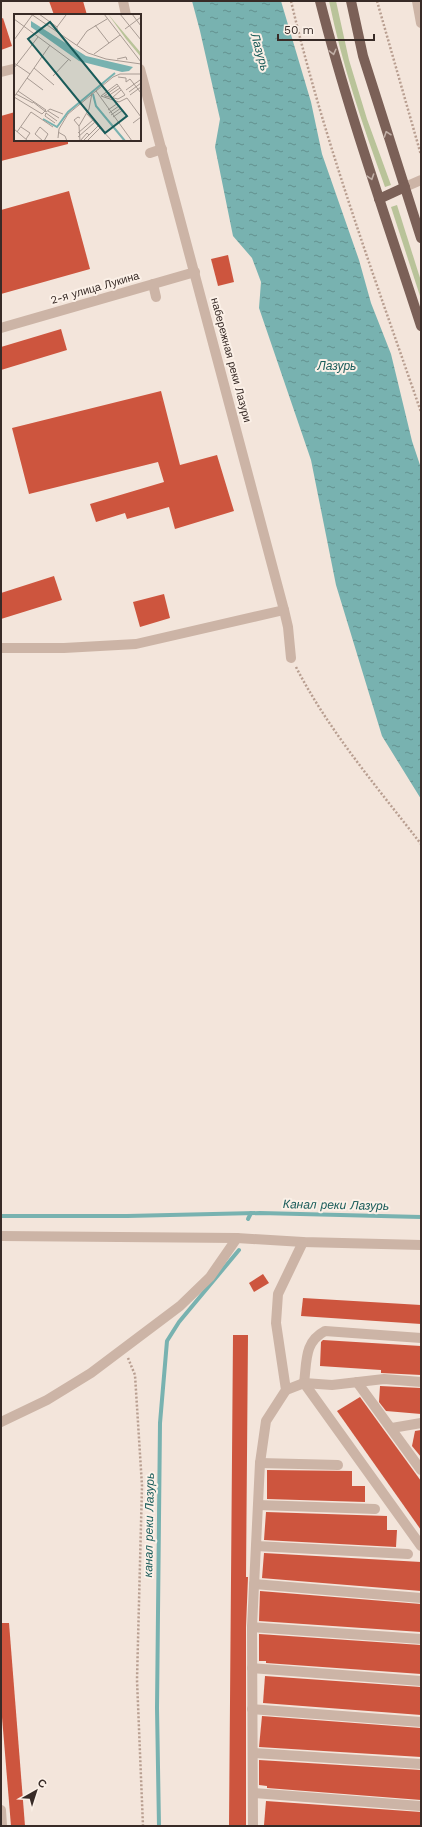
<svg xmlns="http://www.w3.org/2000/svg" width="422" height="1827" font-family="'Work Sans',sans-serif">
  <style>
    .grass { fill: #b9c399 }
    .water { fill: url(#water-ripples) }
    .lines { fill: none; stroke-linecap: round; stroke-linejoin: round }
    .stream { stroke: #78b2b0; stroke-width: 4 }
    .building { fill: #cd553e }
    .path { stroke: #b89e90; stroke-width: 2.5; stroke-dasharray: 2 2; stroke-linecap: butt }
    .minor { stroke: #ccb4a6; stroke-width: 10 }
    .major { stroke: #7b6057; stroke-width: 10 }
    .oneway { stroke: #c1afa6 }
    .labels { text-anchor: middle; dominant-baseline: central; stroke-width: 4; stroke-linejoin: round; paint-order: stroke }
    .street-label { font-size: 11px; fill: #382b27; stroke: #fbf0e7 }
    .water-label { font-size: 12px; font-style: italic; fill: #1a5c5a; stroke: #fbf0e7 }
    .inset-river { fill: none; stroke: #78b2b0; stroke-width: 2 }
    .inset-road { fill: none; stroke: #a89b93; stroke-width: 1 }
    .view { fill: #1a5c5a; fill-opacity: 0.15; stroke: #1a5c5a; stroke-width: 2 }
    .inset-edge { fill: none; stroke: #382b27; stroke-width: 2 }
  </style>
  <defs>
    <pattern id="water-ripples" width="26" height="14" patternUnits="userSpaceOnUse"><rect width="26" height="14" fill="#78b2b0"/><path d="M2 4q2-2 4 0t4 0M15 11q2-2 4 0t4 0" fill="none" stroke="#63918f"/></pattern>
  </defs>
  <rect width="100%" height="100%" fill="#f3e5db"/>
  <g class="grass">
    <path d="M329,1H336L349,60L367,119L391,185L385,187C363,126 342,65 329,1Z"/>
    <polygon points="397,205 421,281 421,299 391,207"/>
  </g>
  <polygon class="water" points="192,1 281,1 311,102 322,154 359,260 371,303 391,354 412,441 421,468 421,799 382,736 336,585 311,460 259,308 261,282 252,258 233,236 215,147 220,119 200,31"/>
  <g class="lines">
    <g class="stream">
      <polyline points="1,1216 127,1216 260,1213 421,1217"/>
      <polyline points="248,1219 251,1213"/>
      <polyline points="159,1826 157,1708 160,1423 167,1341 179,1322 239,1250"/>
    </g>
  </g>
  <g class="building">
    <polygon points="49,1 83,1 87,15 54,15"/>
    <polygon points="3,18 12,46 1,50 1,19"/>
    <polygon points="15,112 15,140 68,140 68,144 1,161 1,116"/>
    <polygon points="69,191 90,269 1,294 1,210"/>
    <polygon points="228,255 234,282 218,286 211,259"/>
    <polygon points="61,329 67,350 1,370 1,347"/>
    <polygon points="161,391 180,465 217,455 234,511 175,529 169,507 127,519 125,513 96,522 90,504 164,482 158,462 29,494 12,428"/>
    <polygon points="54,576 62,600 1,619 1,593"/>
    <polygon points="164,594 170,618 140,627 133,602"/>
    <polygon points="263,1274 269,1283 254,1292 249,1283"/>
    <polygon points="303,1298 421,1305 421,1324 301,1316"/>
    <polygon points="233,1335 248,1335 246,1577 248,1577 246,1627 246,1826 229,1826"/>
    <polygon points="323,1340 421,1346 421,1375 381,1373 381,1370 320,1366 321,1342"/>
    <polygon points="380,1386 421,1388 421,1414 386,1411 379,1402"/>
    <polygon points="360,1397 421,1481 421,1530 337,1411"/>
    <polygon points="421,1430 421,1457 412,1446 415,1431"/>
    <polygon points="267,1470 352,1471 352,1486 365,1486 365,1502 267,1499"/>
    <polygon points="266,1512 387,1516 387,1530 397,1530 396,1547 264,1540"/>
    <polygon points="264,1553 421,1562 421,1591 261,1578 262,1578"/>
    <polygon points="260,1591 421,1604 421,1632 259,1621"/>
    <polygon points="1,1623 9,1623 25,1826 11,1826 1,1705"/>
    <polygon points="259,1634 421,1645 421,1674 266,1663 266,1661 259,1661"/>
    <polygon points="265,1676 421,1687 421,1715 263,1703"/>
    <polygon points="262,1716 421,1728 421,1757 259,1747"/>
    <polygon points="259,1760 421,1770 421,1800 267,1788 267,1786 259,1785"/>
    <polygon points="266,1801 421,1812 421,1826 264,1825"/>
  </g>
  <g class="lines">
    <g class="path">
      <path d="M291,1C324,141 374,276 421,412"/>
      <polyline points="377,1 421,155"/>
      <path d="M296,667C329,731 377,787 421,844"/>
      <polyline points="128,1358 135,1375 142,1486 137,1680 143,1826"/>
    </g>
    <g class="minor">
      <polyline points="123,1 126,15"/>
      <polyline points="417,1 421,23"/>
      <polyline points="140,69 284,610 288,627 291,658"/>
      <polyline points="1,72 13,69 15,70"/>
      <polyline points="150,153 162,149"/>
      <polyline points="405,187 421,180"/>
      <polyline points="153,284 156,297"/>
      <polyline points="1,328 195,272"/>
      <polyline points="1,648 64,648 136,644 284,610"/>
      <polyline points="1,1236 237,1238 303,1242 421,1245"/>
      <path d="M421,1338L325,1331C304,1342 307,1361 304,1383L421,1546"/>
      <polyline points="357,1382 421,1470"/>
      <polyline points="286,1390 304,1383 332,1385 384,1379 421,1382"/>
      <polyline points="1,1422 47,1400 91,1373 180,1306 210,1277 237,1238"/>
      <polyline points="392,1428 421,1423"/>
      <polyline points="260,1463 338,1465"/>
      <polyline points="258,1505 375,1509"/>
      <polyline points="256,1546 408,1554"/>
      <polyline points="254,1584 421,1598"/>
      <polyline points="252,1627 421,1639"/>
      <polyline points="252,1668 421,1681"/>
      <polyline points="252,1709 421,1722"/>
      <polyline points="253,1753 421,1764"/>
      <polyline points="253,1793 420,1806"/>
      <polyline points="1,1810 2,1826"/>
      <polyline points="253,1826 252,1627 260,1463 266,1421 286,1390 276,1323 278,1294 303,1242"/>
    </g>
    <g class="major">
      <path d="M320,1C348,111 386,218 421,326"/>
      <polyline points="351,1 363,56 421,238"/>
      <polyline points="379,199 405,187"/>
    </g>
  </g>
  <defs><path id="oneway-chevron" d="M-2-3.5L2.5 0L-2 3.5" fill="none" stroke-width="1.6" stroke-linecap="round" stroke-linejoin="round"/></defs>
  <g class="oneway">
    <use href="#oneway-chevron" transform="translate(333 52) rotate(76)"/>
    <use href="#oneway-chevron" transform="translate(387 134) rotate(-109)"/>
    <use href="#oneway-chevron" transform="translate(371 177) rotate(72)"/>
  </g>
  <g class="labels">
    <g class="street-label">
      <text transform="translate(95 288) rotate(-16)">2-я улица Лукина</text>
      <text transform="translate(231 360) rotate(75)">набережная реки Лазури</text>
    </g>
    <g class="water-label">
      <text transform="translate(260 52) rotate(74)">Лазурь</text>
      <text x="337" y="366">Лазурь</text>
      <text transform="translate(336 1205) rotate(1)">Канал реки Лазурь</text>
      <text transform="translate(149 1525) rotate(-89)">канал реки Лазурь</text>
    </g>
  </g>
  <g transform="translate(14 14)">
    <rect width="127" height="127" fill="#f3e5db"/>
    <path d="M94,0L127,39V43L112,25Z" fill="#b9c399"/>
    <path d="M17,7L72,42L119,53L115,57L108,58L65,47L17,13Z" fill="#78b2b0"/>
    <path class="inset-river" d="M79,80L82,92L111,127M29,105L43,113L54,98L101,59"/>
    <path class="inset-road" d="M17,0L74,39L92,45L127,50M25,0L43,13V18M90,0L127,48M106,0L127,26M118,0L127,12M0,5L57,47M81,11L95,29M43,13L52,1M111,15L127,3M0,26L19,0M63,31L73,17L93,5M80,40L106,21M103,45L112,43L113,46M0,49L16,60M0,54L24,23M20,54L40,71M39,62L55,45M104,63L112,64V68L116,65L127,79M13,64L29,76M112,76L126,66M82,77L118,127M115,78L127,69M2,80L19,89M116,81L127,73M90,82L104,72M91,82L104,85L111,81L103,70L87,82L105,88L113,84L127,103L119,109M94,82L106,74M0,83L28,100L32,96L4,77M0,83L36,31M98,84L107,76M19,88L32,98L36,95L49,100M94,96L104,89M34,97L45,104M32,99L31,102L41,109M32,99L43,107M95,99L105,92M73,100L98,127M97,101L107,94M99,103L109,96M65,112L60,106L64,103L66,104M7,113L16,119L12,125M0,115L14,127M3,118L17,98L39,113M44,118L51,122L53,127M64,119L79,106M64,123L81,108M44,124L45,115L54,100L99,63L106,60H127M29,127L21,120L26,113L34,120L30,127M66,127L65,112L75,95L78,79M66,127L73,119L75,121M69,127L84,112M73,127L86,114"/>
    <path class="view" d="M36,8L113,102L91,119L14,25Z"/>
    <rect width="127" height="127" class="inset-edge"/>
  </g>
  <rect width="422" height="1827" fill="none" stroke="#382b27" stroke-width="4"/>
  <g transform="translate(36 1791) rotate(39)" stroke="#fbf0e7" stroke-width="3" paint-order="stroke">
  <path d="M0-3L7 15L0 10L-7 15Z" fill="#382b27"/>
  <text y="-6" font-size="11" font-weight="bold" text-anchor="middle" fill="#382b27">С</text>
  </g>
  <path d="M278 34v6h96v-6" fill="none" stroke="#382b27" stroke-width="2"/>
  <text x="284" y="34" font-size="12" fill="#382b27" stroke="#fbf0e7" stroke-width="3" paint-order="stroke">50 m</text>
</svg>
